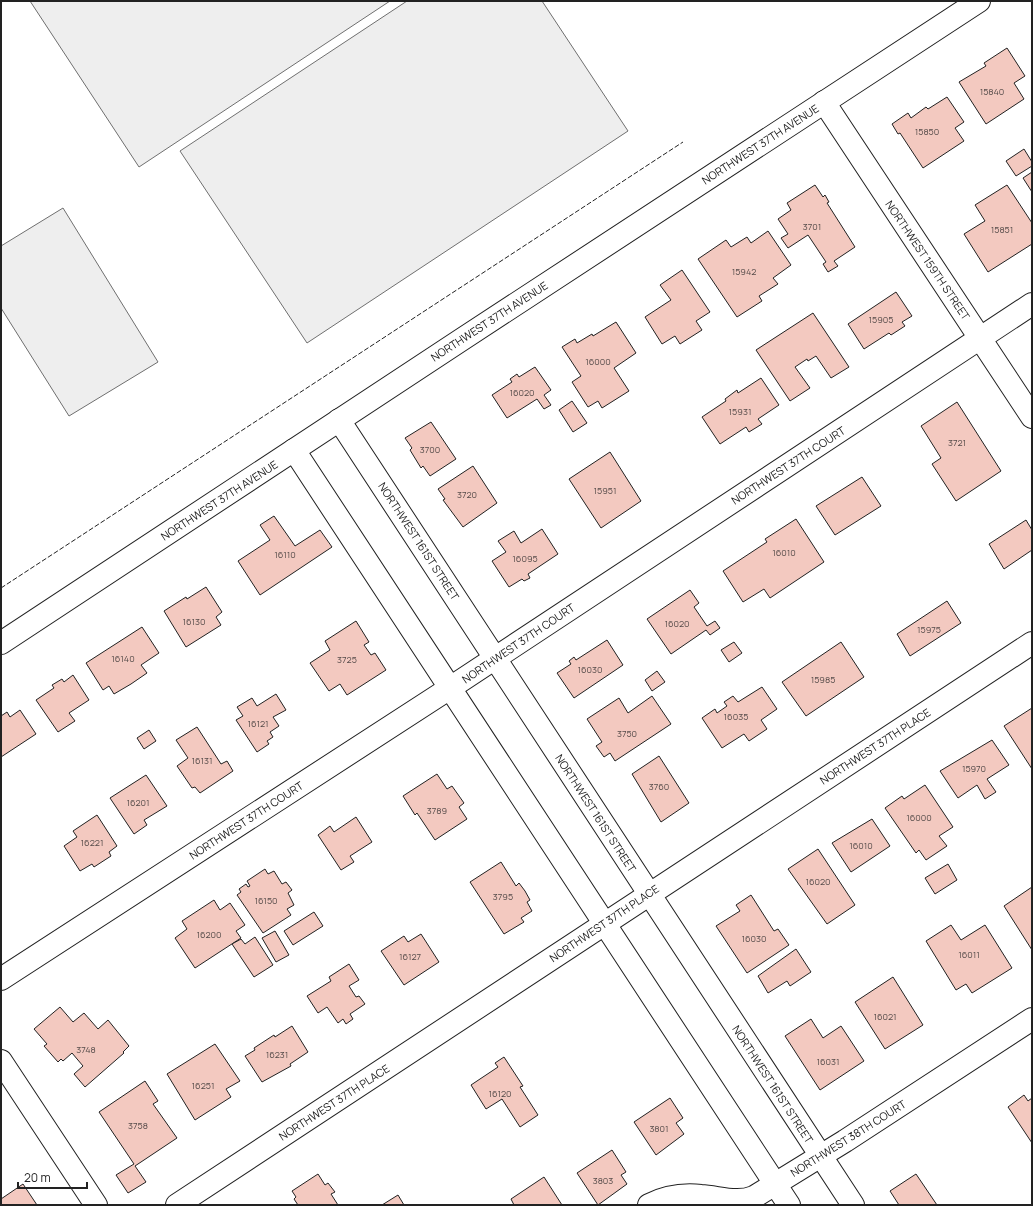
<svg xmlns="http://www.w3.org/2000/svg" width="1033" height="1206" font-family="Manrope,sans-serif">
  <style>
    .green { fill: #eee; stroke: #6f6f6f }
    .building { fill: #f3c9c0; stroke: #222 }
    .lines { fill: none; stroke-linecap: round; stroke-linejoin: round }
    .minor-casing { stroke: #222; stroke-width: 24 }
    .major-casing { stroke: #222; stroke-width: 24 }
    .minor { stroke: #fff; stroke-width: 22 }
    .major { stroke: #fff; stroke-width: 22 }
    .fence { stroke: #222; stroke-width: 1; stroke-dasharray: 5 2; stroke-linecap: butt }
    .labels { text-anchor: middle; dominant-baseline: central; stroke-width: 3; stroke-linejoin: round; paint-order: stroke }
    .number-label { font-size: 9px; fill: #564c4a }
    .street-label { font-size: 11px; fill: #222; stroke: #fff }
  </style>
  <rect width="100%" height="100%" fill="#fff"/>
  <g class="green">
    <polygon points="30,1 390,1 139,167"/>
    <polygon points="407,1 542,1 628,131 307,343 180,151"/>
    <polygon points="63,208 158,362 69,416 1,308 1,246"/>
  </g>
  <g class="building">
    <polygon points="1007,48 1025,76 1014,83 1024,99 986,124 959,82 986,66 984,63"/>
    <polygon points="947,97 964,122 955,128 964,141 923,168 900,133 898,134 892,124 908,113 911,118 926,107 928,109"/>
    <polygon points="1024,149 1032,162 1032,166 1016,176 1006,161"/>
    <polygon points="1032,172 1032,192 1023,178"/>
    <polygon points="815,185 823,197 825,195 829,202 827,203 855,247 834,261 838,266 828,272 823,264 826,262 808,235 788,248 781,238 788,234 778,219 791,210 787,203"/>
    <polygon points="1007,185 1032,223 1032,244 988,272 964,234 985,221 975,205"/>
    <polygon points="768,231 791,265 773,278 778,284 759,296 762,301 737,317 698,259 726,240 731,247 747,237 751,243"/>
    <polygon points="682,270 710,312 696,321 702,330 680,344 675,336 662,344 645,317 671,300 660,285"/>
    <polygon points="896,292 912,316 902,322 905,326 891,335 889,333 864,349 848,324"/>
    <polygon points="813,313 849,367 831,378 816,356 808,361 807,359 795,367 810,388 790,401 756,350"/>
    <polygon points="616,322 636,353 614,368 629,391 602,408 598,401 588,407 572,382 581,376 562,347 575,339 577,343 592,334 593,336"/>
    <polygon points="535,367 551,390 544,395 551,405 544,409 537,399 507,418 492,395 512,382 510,379 517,374 519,377"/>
    <polygon points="761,378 779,405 758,419 762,424 749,432 746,427 720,444 702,417 726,401 725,399 737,390 738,393"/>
    <polygon points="572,401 587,423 573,432 559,410"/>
    <polygon points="957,402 1001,471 956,501 932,464 941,458 921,426"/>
    <polygon points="431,422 456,459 430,476 423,466 421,468 410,450 412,448 405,438"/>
    <polygon points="610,452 641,501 601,528 569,479"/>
    <polygon points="473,466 497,503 463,527 443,500 445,499 438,489"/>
    <polygon points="862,477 881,506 835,535 816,506"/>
    <polygon points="274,516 295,546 320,530 332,547 260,595 238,561 270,540 260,525"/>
    <polygon points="796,519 824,562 770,598 764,589 743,602 723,571 767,542 765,539"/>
    <polygon points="1026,520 1032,530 1032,550 1004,569 989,544"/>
    <polygon points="542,529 558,554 528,574 530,578 524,581 522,579 509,587 492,561 506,552 498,541 514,531 521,543"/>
    <polygon points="206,587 222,612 216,617 221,625 186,647 164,611 186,597 187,599"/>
    <polygon points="690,590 699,603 694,607 707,626 715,621 720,628 710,635 706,630 671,654 647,619"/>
    <polygon points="947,601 961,623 910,656 897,634"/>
    <polygon points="356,621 369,642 364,645 371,655 375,653 386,670 347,695 340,684 329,691 310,663 330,650 325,641"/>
    <polygon points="142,627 159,653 141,665 147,673 131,684 114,694 109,686 103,690 86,663"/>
    <polygon points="607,640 623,665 574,698 557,673 571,664 569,661 574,657 576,660"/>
    <polygon points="734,642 742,653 729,662 721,650"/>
    <polygon points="841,642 864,677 806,716 782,682"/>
    <polygon points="657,671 665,682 652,691 645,680"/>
    <polygon points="73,675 89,700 69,713 75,721 58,732 36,700 54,688 52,685 62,679 64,682"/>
    <polygon points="762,687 777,709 761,720 767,729 749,741 744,734 722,748 702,718 715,709 717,713 727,706 724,702 733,696 738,702"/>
    <polygon points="276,694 286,710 273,717 279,726 270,732 273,737 267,741 269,744 257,752 236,720 243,716 237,707 252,698 257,706"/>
    <polygon points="652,696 671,724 615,761 610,753 604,757 596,746 602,742 587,719 619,698 628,713"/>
    <polygon points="1032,708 1032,769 1004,726"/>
    <polygon points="20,710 36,734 1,757 1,716 7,712 10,717"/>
    <polygon points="197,727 221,764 227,761 233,771 200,793 195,787 192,788 177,766 188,758 176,740"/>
    <polygon points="149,730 156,741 144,749 137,738"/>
    <polygon points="992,740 1009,765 987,779 996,792 985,799 977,785 958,798 940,771"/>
    <polygon points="659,756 689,803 661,822 632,774"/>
    <polygon points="437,774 447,789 452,786 464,803 459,807 467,819 435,840 417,813 415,815 403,796"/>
    <polygon points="146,775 167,806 144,820 147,825 134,834 110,798"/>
    <polygon points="925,785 953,827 939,836 947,846 926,860 919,850 916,853 885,808 902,796 904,799"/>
    <polygon points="97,815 117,846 109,852 111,856 94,867 92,864 80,871 64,846 77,837 73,831"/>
    <polygon points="356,817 372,842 350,856 354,862 341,870 318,835 330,826 334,832"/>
    <polygon points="872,819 890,846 851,872 832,843"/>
    <polygon points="818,849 855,905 827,924 788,869"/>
    <polygon points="501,862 516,886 519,883 525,891 530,900 527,902 532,911 521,918 524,922 504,934 470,882"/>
    <polygon points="948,864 957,880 935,894 925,878"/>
    <polygon points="265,869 268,874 274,871 282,884 286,882 292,890 288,893 294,905 287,909 291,915 263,933 237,895 241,892 239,889 246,884 248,887 250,886 247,881"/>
    <polygon points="1032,887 1032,950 1004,906"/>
    <polygon points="751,895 774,931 778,929 789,945 747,973 716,926 740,911 736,905"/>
    <polygon points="214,900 220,910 230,903 245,925 236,931 241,938 195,968 175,938 187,929 182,921"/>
    <polygon points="314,912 323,926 293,945 284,931"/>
    <polygon points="951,925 961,940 985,925 1012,968 972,993 966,984 956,990 926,941"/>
    <polygon points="275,931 289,955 276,962 262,938"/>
    <polygon points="421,934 439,962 404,985 381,951 404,936 408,942"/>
    <polygon points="255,937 273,965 254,977 232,944 241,939 245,944"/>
    <polygon points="796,949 811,972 790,986 787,981 768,993 758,976"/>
    <polygon points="349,964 359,980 349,986 356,997 359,996 365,1004 350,1014 353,1019 346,1024 343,1019 338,1023 327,1007 318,1013 307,996 331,981 329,977"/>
    <polygon points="893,977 923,1025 885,1049 855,1002"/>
    <polygon points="60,1007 73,1022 84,1013 98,1029 108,1020 129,1046 123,1052 124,1053 85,1087 74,1074 83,1066 72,1053 63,1061 61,1059 58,1062 44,1046 47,1044 34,1029"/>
    <polygon points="811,1019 823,1038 841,1026 864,1061 820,1090 785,1036"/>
    <polygon points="292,1026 308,1052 290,1064 291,1066 262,1082 245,1056 255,1050 254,1048 274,1035 275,1037"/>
    <polygon points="215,1044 240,1081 226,1089 231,1097 195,1120 167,1074"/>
    <polygon points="504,1057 523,1086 520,1087 538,1115 520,1127 502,1099 486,1109 471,1085 498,1067 495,1063"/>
    <polygon points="145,1081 158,1101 153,1104 177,1138 135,1166 146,1182 128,1193 116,1175 134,1164 99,1112"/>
    <polygon points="1024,1095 1028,1101 1032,1098 1032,1143 1008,1107"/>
    <polygon points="670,1098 683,1118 676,1123 684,1134 656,1155 634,1122"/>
    <polygon points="612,1150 626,1172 621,1175 627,1184 598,1205 577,1173"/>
    <polygon points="318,1174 325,1185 328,1183 335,1192 331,1194 338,1205 298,1205 294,1199 296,1197 292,1191"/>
    <polygon points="916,1174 937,1205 899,1205 890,1191"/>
    <polygon points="544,1177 562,1205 514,1205 511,1199"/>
    <polygon points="23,1184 37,1205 1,1205 1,1199"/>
    <polygon points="398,1195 404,1205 382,1205"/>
  </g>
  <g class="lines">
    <defs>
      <g id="minor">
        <polyline points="824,102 1032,417"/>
        <polyline points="339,420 853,1205"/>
        <polyline points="294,450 789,1205"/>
        <polyline points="1,979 450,688 1032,304"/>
        <polyline points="1,1061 96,1205"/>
        <polyline points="177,1205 1032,643"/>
        <path d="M649,1205C665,1197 683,1194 701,1196C719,1197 737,1204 754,1197L845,1141L1032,1019"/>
      </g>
      <polyline id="major" points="1,643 461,340 979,1"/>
    </defs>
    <use href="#minor" class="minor-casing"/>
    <use href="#major" class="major-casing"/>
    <use href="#minor" class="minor"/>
    <use href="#major" class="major"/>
    <polyline class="fence" points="1,588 683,142"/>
  </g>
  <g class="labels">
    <g class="number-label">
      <text x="992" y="91">15840</text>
      <text x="927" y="131">15850</text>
      <text x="812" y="226">3701</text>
      <text x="1002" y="229">15851</text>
      <text x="744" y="271">15942</text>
      <text x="881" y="319">15905</text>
      <text x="598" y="361">16000</text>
      <text x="522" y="392">16020</text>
      <text x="740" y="411">15931</text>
      <text x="957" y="442">3721</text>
      <text x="430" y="449">3700</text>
      <text x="605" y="490">15951</text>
      <text x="467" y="494">3720</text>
      <text x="784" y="552">16010</text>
      <text x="285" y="554">16110</text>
      <text x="525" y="558">16095</text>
      <text x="194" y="621">16130</text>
      <text x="677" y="623">16020</text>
      <text x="929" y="629">15975</text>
      <text x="123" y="658">16140</text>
      <text x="347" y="659">3725</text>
      <text x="590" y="669">16030</text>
      <text x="823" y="679">15985</text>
      <text x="736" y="716">16035</text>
      <text x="258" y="723">16121</text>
      <text x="627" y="733">3750</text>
      <text x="202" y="760">16131</text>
      <text x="974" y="768">15970</text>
      <text x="659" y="786">3760</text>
      <text x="138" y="802">16201</text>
      <text x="437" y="810">3789</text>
      <text x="919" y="817">16000</text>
      <text x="92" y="842">16221</text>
      <text x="861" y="845">16010</text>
      <text x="818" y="881">16020</text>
      <text x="503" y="896">3795</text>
      <text x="266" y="900">16150</text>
      <text x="209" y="934">16200</text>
      <text x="754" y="938">16030</text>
      <text x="969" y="954">16011</text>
      <text x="410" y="956">16127</text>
      <text x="885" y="1016">16021</text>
      <text x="86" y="1049">3748</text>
      <text x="277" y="1054">16231</text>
      <text x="828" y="1061">16031</text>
      <text x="203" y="1085">16251</text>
      <text x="500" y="1093">16120</text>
      <text x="138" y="1125">3758</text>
      <text x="659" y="1128">3801</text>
      <text x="603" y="1180">3803</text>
    </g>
    <g class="street-label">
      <text transform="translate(760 144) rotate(-33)">NORTHWEST 37TH AVENUE</text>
      <text transform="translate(928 260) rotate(56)">NORTHWEST 159TH STREET</text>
      <text transform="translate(489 321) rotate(-33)">NORTHWEST 37TH AVENUE</text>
      <text transform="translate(788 465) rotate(-33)">NORTHWEST 37TH COURT</text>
      <text transform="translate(219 500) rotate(-33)">NORTHWEST 37TH AVENUE</text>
      <text transform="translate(419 541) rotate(57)">NORTHWEST 161ST STREET</text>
      <text transform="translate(518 643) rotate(-34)">NORTHWEST 37TH COURT</text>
      <text transform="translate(875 746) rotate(-33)">NORTHWEST 37TH PLACE</text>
      <text transform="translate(596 813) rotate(57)">NORTHWEST 161ST STREET</text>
      <text transform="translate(246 820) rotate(-33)">NORTHWEST 37TH COURT</text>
      <text transform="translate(604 923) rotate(-34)">NORTHWEST 37TH PLACE</text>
      <text transform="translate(773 1084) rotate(57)">NORTHWEST 161ST STREET</text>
      <text transform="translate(334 1102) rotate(-33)">NORTHWEST 37TH PLACE</text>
      <text transform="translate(848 1138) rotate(-32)">NORTHWEST 38TH COURT</text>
    </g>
  </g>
  <rect width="1033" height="1206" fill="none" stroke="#222222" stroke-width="4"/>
  <path d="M18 1182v6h69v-6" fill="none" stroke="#222222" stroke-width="2"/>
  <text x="24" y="1182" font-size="12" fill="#222222" stroke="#ffffff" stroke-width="3" paint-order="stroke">20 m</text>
</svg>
